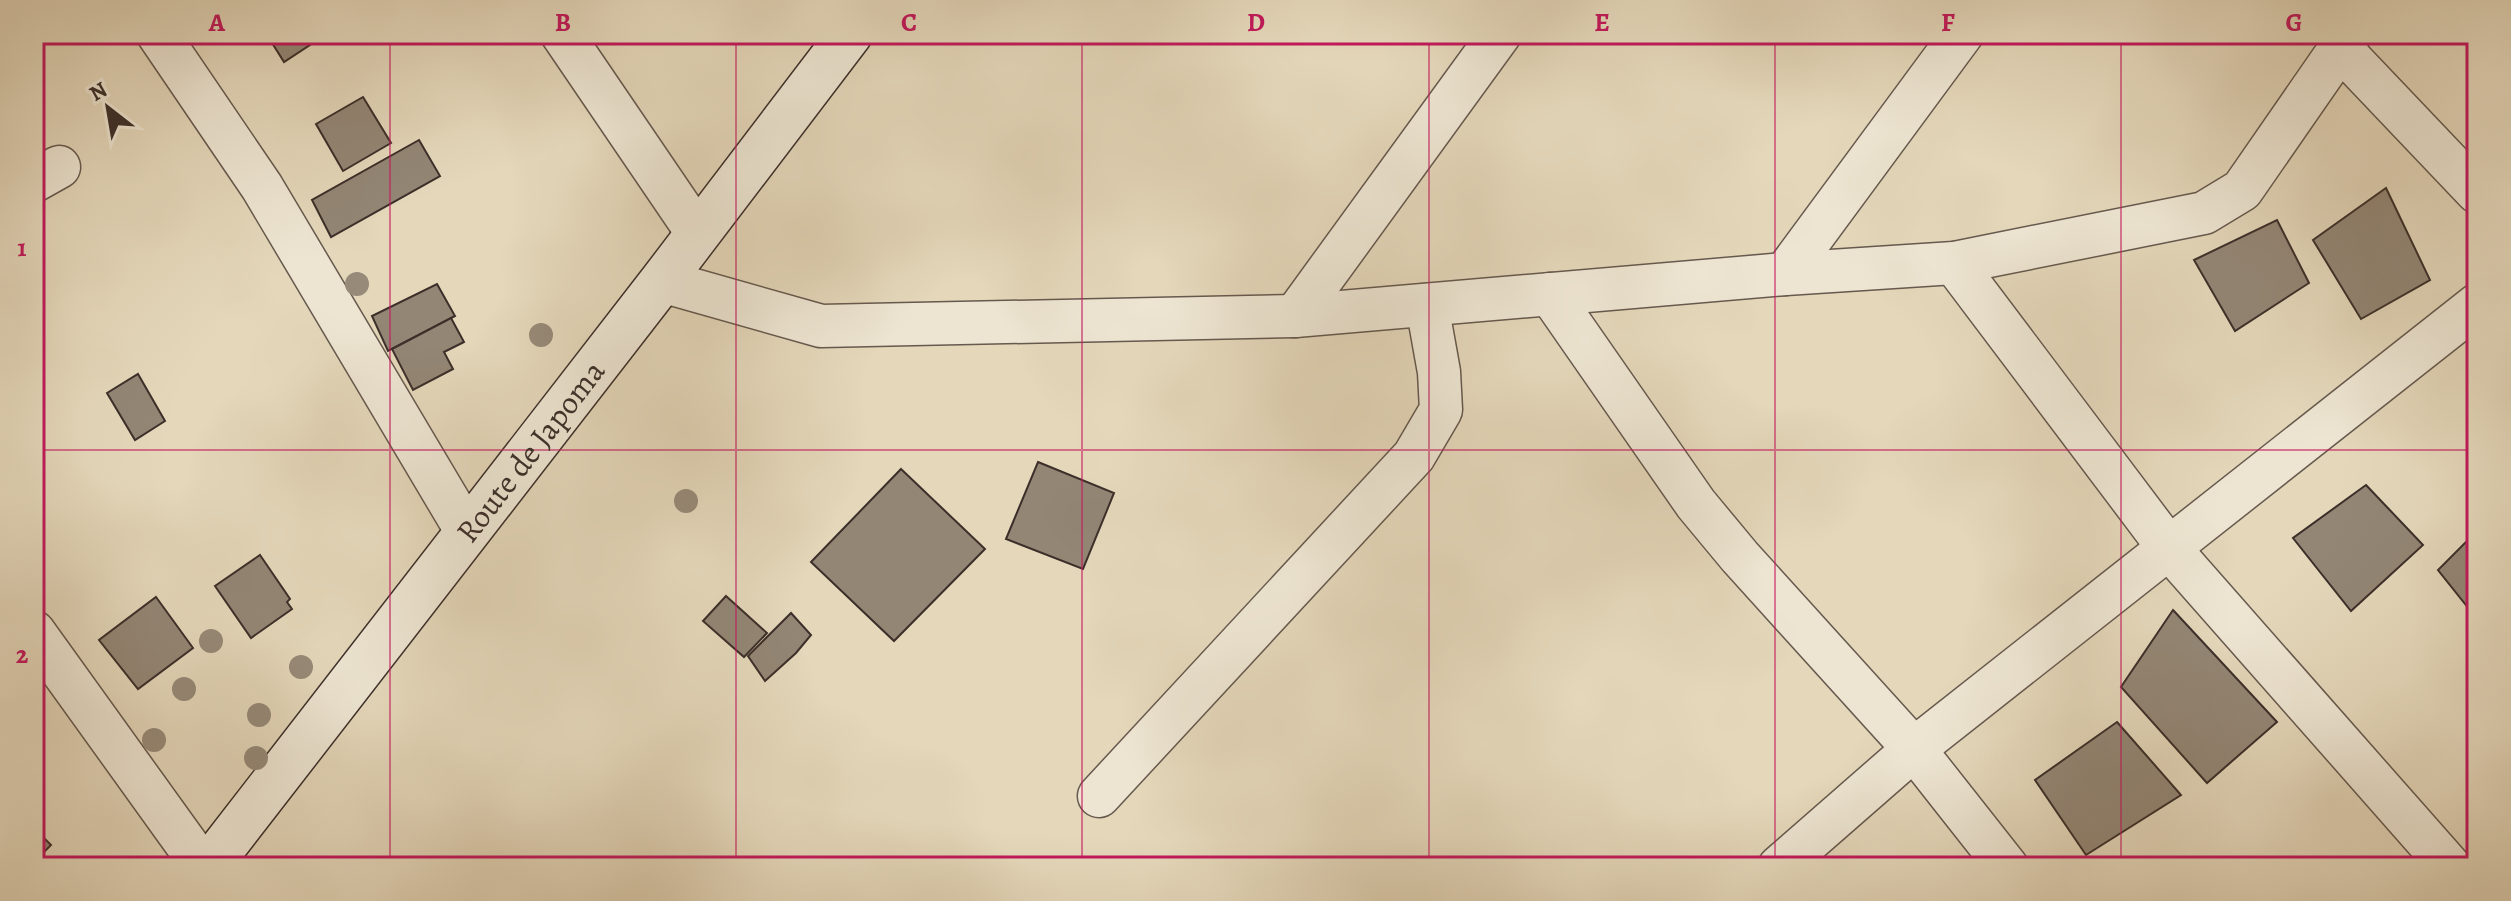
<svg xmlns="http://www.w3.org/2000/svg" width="2511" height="901" font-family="Alegreya,serif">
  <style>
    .building { fill: #938675; stroke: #3c2f2a; stroke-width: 2 }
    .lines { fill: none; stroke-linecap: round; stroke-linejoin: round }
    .street-casing { stroke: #66594e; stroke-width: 45 }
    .secondary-casing { stroke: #3c2f2a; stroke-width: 47 }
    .street { stroke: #ede5d2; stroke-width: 42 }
    .secondary { stroke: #ede5d2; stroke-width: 44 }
    .tree { fill: #978a78 }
    .grid { fill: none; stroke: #c2185b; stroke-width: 2; stroke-opacity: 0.55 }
    .labels { text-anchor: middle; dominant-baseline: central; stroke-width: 6; stroke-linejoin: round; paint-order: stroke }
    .street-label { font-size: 32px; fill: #3c2f2a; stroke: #ede5d2 }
    .neatline { fill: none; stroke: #c2185b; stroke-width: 3 }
    .grid-label { font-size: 26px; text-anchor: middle; font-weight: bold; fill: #c2185b }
  </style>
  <rect width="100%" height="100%" fill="#e4d7ba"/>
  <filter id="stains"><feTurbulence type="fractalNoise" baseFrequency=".0025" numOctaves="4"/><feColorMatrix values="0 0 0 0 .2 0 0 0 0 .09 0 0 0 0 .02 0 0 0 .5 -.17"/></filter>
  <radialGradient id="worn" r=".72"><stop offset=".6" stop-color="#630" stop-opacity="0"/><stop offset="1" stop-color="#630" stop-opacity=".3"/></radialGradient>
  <g class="building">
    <polygon points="276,34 324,34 325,35 284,62 269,38"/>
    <polygon points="2461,34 2477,34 2477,44"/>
    <polygon points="363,97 391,143 343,171 316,124"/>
    <polygon points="419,140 440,176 331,237 312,200"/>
    <polygon points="2386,188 2430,280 2361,319 2313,240"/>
    <polygon points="2277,220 2309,283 2235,331 2194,260"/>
    <polygon points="437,284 455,316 388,351 372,316"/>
    <polygon points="451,318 464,342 444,352 453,369 413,390 392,349"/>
    <polygon points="138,374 165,421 135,440 107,393"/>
    <polygon points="1038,462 1114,493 1083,569 1006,539"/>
    <polygon points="901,469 985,549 894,641 811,562"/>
    <polygon points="2366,485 2423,545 2351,611 2293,538"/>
    <polygon points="2477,531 2477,619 2438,570"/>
    <polygon points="260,555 290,599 287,602 292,609 251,638 215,586"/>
    <polygon points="726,596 767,633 744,657 703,621"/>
    <polygon points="156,597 193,648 138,689 99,640"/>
    <polygon points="2173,610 2277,722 2207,783 2121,687"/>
    <polygon points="791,613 811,635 796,653 765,681 748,656"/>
    <polygon points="2117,722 2181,795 2086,855 2035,780"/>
    <polygon points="34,828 51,845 34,862"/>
  </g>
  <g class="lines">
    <defs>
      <g id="street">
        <polyline points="158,34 262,187 467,532"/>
        <polyline points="562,34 698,234"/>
        <polyline points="2340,48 2477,192"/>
        <polyline points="34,181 59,167"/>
        <polyline points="1954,263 2168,547 2450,867"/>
        <polyline points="1785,274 1962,34"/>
        <polyline points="662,281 821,326 1295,316 1785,274 1954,263 2204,213 2242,190 2350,34"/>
        <polyline points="1550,294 1696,504 1740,557 1914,749 2007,867"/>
        <polyline points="1295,316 1500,34"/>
        <polyline points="34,632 203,867"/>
        <polyline points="1099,796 1414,456 1441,410 1439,372 1427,305"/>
        <polyline points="1779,867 1914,749 2477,305"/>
      </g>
      <g id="secondary">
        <path id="s1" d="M208,867L662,281L850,34"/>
      </g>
    </defs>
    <use href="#street" class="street-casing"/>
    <use href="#secondary" class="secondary-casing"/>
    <use href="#street" class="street"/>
    <use href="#secondary" class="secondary"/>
  </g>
  <g class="tree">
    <circle cx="357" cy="284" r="12"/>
    <circle cx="541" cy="335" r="12"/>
    <circle cx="686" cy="501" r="12"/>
    <circle cx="211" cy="641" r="12"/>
    <circle cx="301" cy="667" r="12"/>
    <circle cx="184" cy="689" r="12"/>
    <circle cx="259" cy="715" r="12"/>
    <circle cx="154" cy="740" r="12"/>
    <circle cx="256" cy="758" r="12"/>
  </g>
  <path class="grid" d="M390,34V867M736,34V867M1082,34V867M1429,34V867M1775,34V867M2121,34V867M34,450H2477"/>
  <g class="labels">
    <g class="street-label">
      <text stroke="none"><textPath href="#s1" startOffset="526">Route de Japoma</textPath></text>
    </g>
  </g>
  <rect width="2511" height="901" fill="none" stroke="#e4d7ba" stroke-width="88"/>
  <g transform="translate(108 108) rotate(329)" stroke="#ede5d2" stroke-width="6" paint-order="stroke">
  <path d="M0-6L14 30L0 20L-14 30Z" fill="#3c2f2a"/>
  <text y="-12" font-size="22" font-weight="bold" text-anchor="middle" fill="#3c2f2a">N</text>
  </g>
  <rect x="44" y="44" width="2423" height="813" class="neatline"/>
  <g class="grid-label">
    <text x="217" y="31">A</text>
    <text x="563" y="31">B</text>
    <text x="909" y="31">C</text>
    <text x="1256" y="31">D</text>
    <text x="1602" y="31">E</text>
    <text x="1948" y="31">F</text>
    <text x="2294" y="31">G</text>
    <text x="22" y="256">1</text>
    <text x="22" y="663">2</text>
  </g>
  <rect width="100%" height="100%" filter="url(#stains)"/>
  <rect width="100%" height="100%" fill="url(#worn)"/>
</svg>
